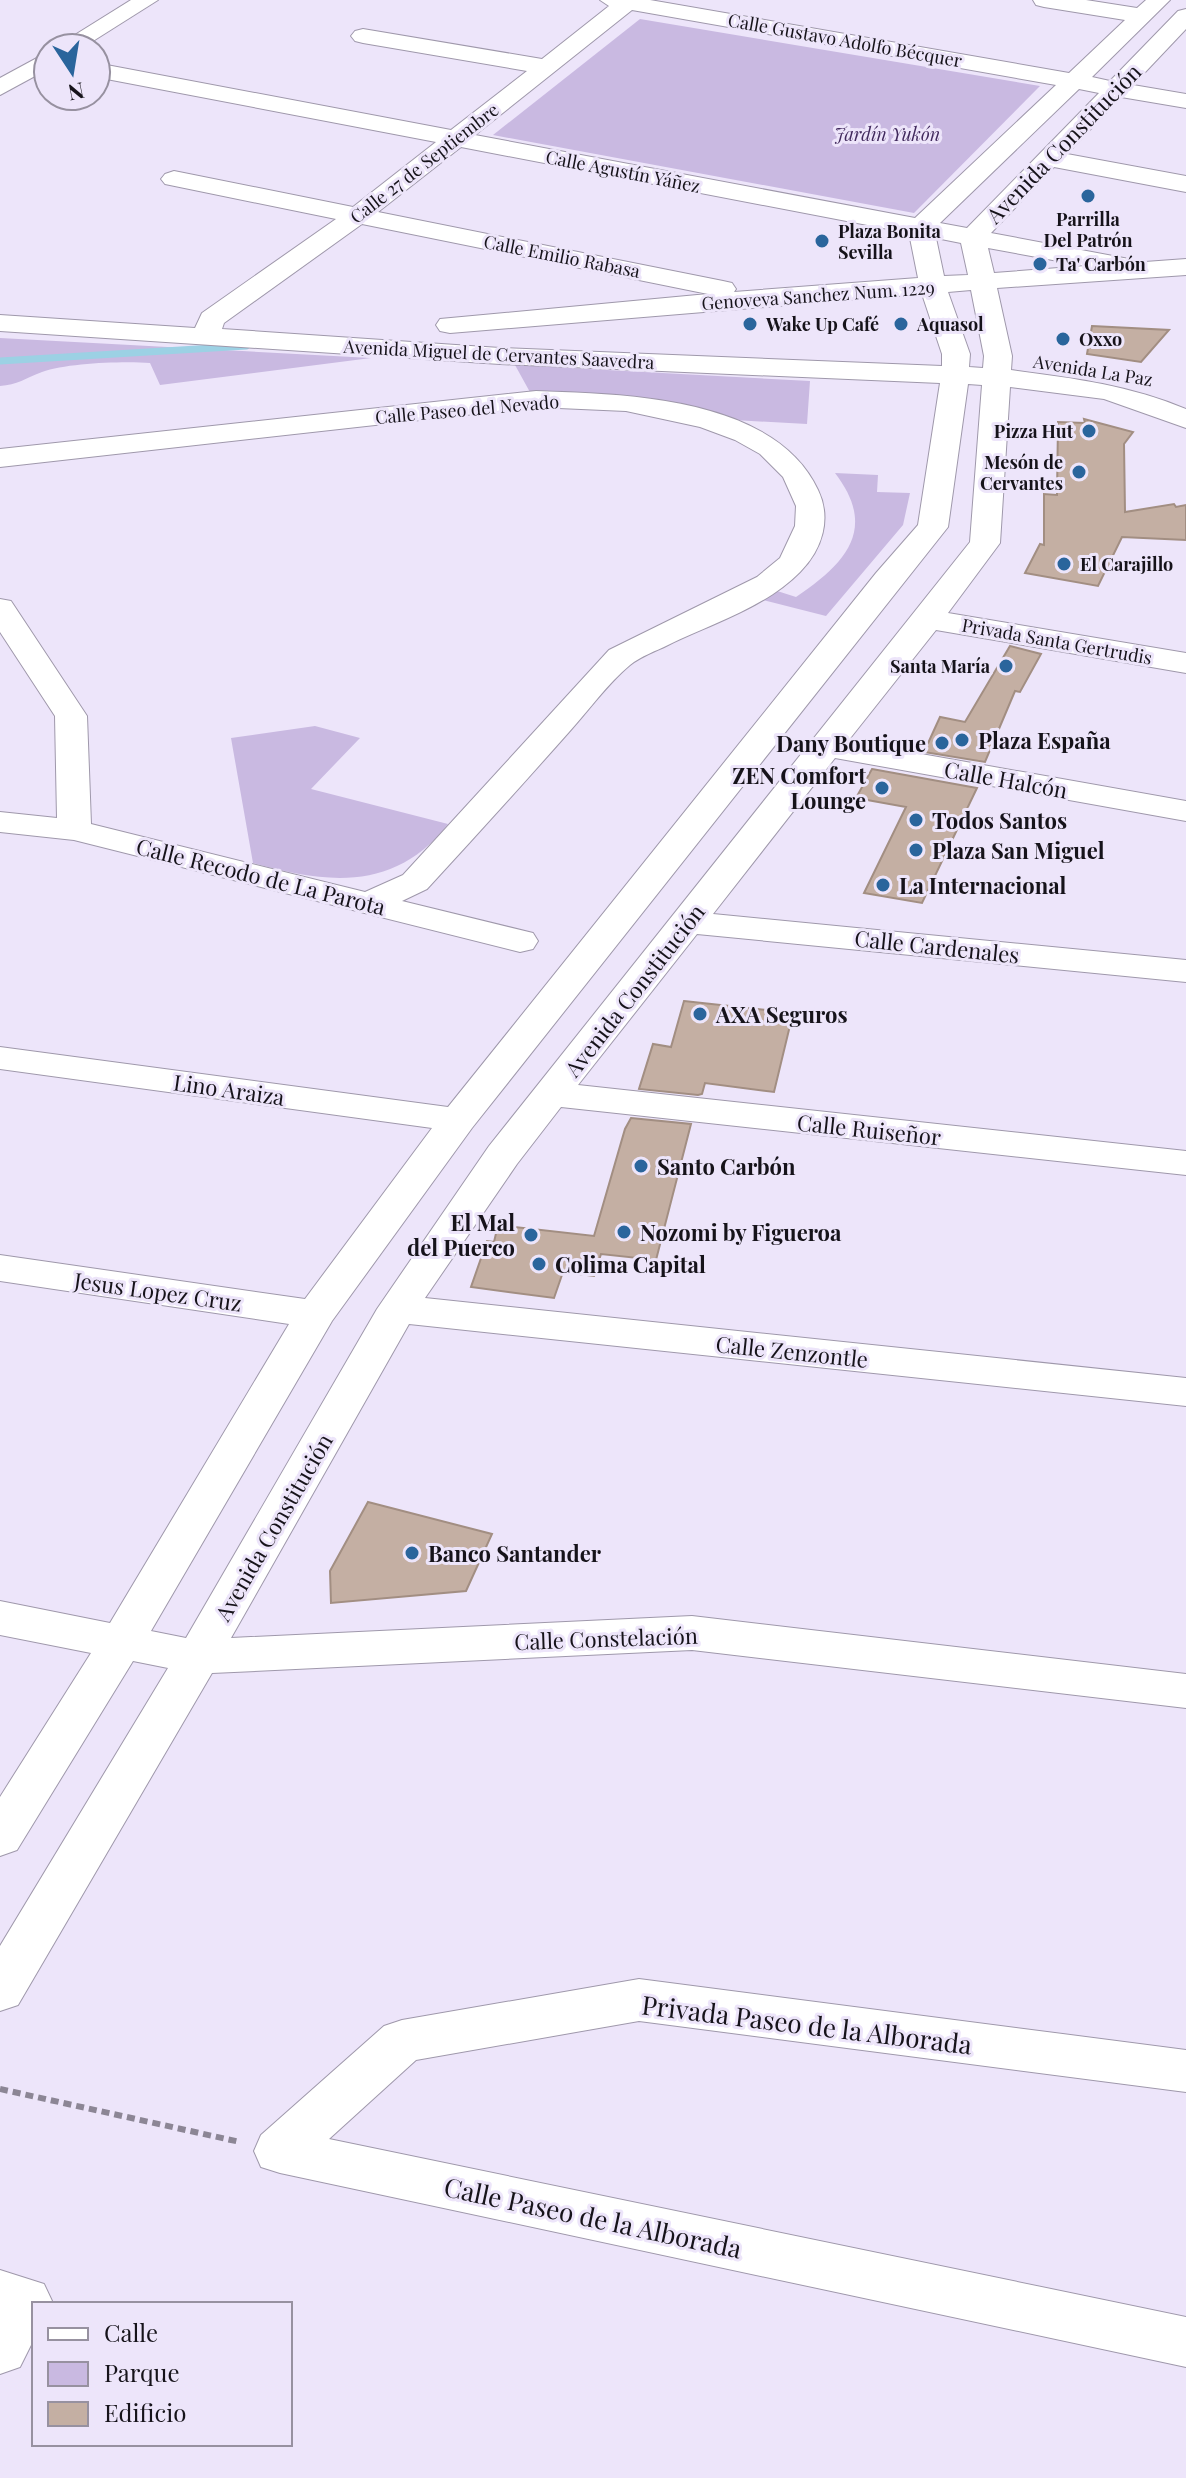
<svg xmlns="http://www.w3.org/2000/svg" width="1186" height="2478" font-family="'Playfair Display',serif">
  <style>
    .green { fill: #c9b9e1 }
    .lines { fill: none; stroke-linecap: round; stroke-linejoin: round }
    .stream { stroke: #9cd1e4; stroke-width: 7 }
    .building { fill: #c4afa3; stroke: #a28e82; stroke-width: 2 }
    .minor-casing { stroke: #9f98ab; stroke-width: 2 }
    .path { stroke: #8c8695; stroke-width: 6; stroke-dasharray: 8 5; stroke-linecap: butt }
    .minor { fill: #fff; fill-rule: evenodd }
    .poi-dot { fill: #2a659c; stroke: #ede5fa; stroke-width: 3 }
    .labels { text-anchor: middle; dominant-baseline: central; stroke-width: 6; stroke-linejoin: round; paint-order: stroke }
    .far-street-label { font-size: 18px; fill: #16131a; stroke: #ede5fa }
    .far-park-label { font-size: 18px; font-style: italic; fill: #41295d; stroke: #ede5fa }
    .far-poi-label { font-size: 18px; font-weight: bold; fill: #16131a; stroke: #ede5fa; text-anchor: start }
    .street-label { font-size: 22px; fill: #16131a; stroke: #ede5fa }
    .poi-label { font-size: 22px; font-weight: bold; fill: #16131a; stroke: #ede5fa; text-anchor: start }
    .near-street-label { font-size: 26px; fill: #16131a; stroke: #ede5fa }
  </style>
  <rect width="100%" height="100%" fill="#ede5fa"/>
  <g class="green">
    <polygon points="640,19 1040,86 914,213 493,135"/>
    <path d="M0,338L371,358L160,385L150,363C123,361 67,363 42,372C26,378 17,385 0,386Z"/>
    <polygon points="515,365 810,381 807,424 734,420 698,408 641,397 589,393 531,394"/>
    <path d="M835,473L878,475L877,492L910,493L903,525L826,616L759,599L774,590L796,597C846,563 878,529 835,473Z"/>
    <path d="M315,726L360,738L311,789L448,824C395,892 327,884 253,863L231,738Z"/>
  </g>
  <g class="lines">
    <polyline class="stream" points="0,361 246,346"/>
  </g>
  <g class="building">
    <polygon points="1092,326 1169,330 1141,362 1087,354"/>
    <polygon points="1084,419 1133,432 1124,444 1125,512 1174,504 1176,507 1186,505 1186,540 1122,537 1098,586 1025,573 1040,544 1044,545 1044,494 1057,495 1058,422 1085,423"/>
    <polygon points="1010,646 1041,654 1020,692 1015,691 985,762 924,752 940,717 965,722"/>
    <polygon points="872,769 977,788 922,903 864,893 906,807 856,798"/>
    <polygon points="684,1001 793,1013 774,1092 705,1083 702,1094 698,1095 639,1089 653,1044 671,1047"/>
    <polygon points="631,1118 691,1124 656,1260 601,1254 594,1276 563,1272 554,1298 471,1287 487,1241 494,1242 498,1225 594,1236 625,1129"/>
    <polygon points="368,1502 492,1534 466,1591 331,1603 330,1571"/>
  </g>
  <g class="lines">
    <defs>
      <g id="minor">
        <polygon points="131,0 158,0 82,48 54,48"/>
        <path d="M600,0H650L1069,73L1125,20L1044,7L1036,5L1033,0H1086L1137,8L1146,0H1170L1092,77L1110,81L1178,11L1186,9V29L1133,85L1186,94V108L1121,97L1067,154L1186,176V192L1054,167L991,233L1145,262L1186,259V275L997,288L1012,356L1011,370C1072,378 1129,385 1186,409V428L1104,399L1010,387L1000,543L948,613L1186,653V673L936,630L848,741L1186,801V821L835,758L713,914L1186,960V982L697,934L578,1085L1186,1151V1175L561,1107L517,1164L425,1298L1186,1378V1406L409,1324L231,1638L692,1616L1186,1674V1708L692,1650L212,1673L18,2005L0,2011V1946L168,1668L133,1661L17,1850L0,1856V1797L91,1653L0,1635V1601L110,1623L289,1324L0,1281V1255L305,1299L432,1128L0,1069V1047L448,1107L876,573L918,525L940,383L500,364L0,331V315L195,328L202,313L336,219L165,184L161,179L165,174L174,171L353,207L436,142L96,77V63L451,130L527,71L363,43L355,41L351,36L355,31L363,29L542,59L609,6ZM632,10L1056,85L915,218L475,135ZM1079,89L1099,93L967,228L940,223ZM461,147L909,233L918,278L734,292L736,289L732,283L723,281L378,212ZM362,224L708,294L440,319L436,325L440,331L450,333L922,294L942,354V366L500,348L222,329L224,323ZM936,238L961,243L968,275L944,276ZM988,248L1085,266L994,273ZM971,290L984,356L983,368L969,367L970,354L948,292ZM968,384L982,385L970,542L489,1146L377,1309L186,1638L151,1631L332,1321L472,1128L948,527Z"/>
        <polygon points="48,52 48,69 0,95 0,78"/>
        <path d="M536,391C625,394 775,397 818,490C832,519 822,550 800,572C766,607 711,624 668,645C656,651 641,656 630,665C608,683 589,710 569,732C522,785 475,837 427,889L402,901L533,933L538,941L533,949L520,952L74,840L0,832V812L57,818L55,716L0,632V599L11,601L87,716L91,824L365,892L403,875L609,650L757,577L780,558L795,526L796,506L783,477L760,454L735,440L700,427L626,411L536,407L0,467V449Z"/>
        <polygon points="639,1979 1186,2050 1186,2092 639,2021 416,2060 329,2139 1186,2317 1186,2367 280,2173 261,2167 254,2151 261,2135 384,2026 402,2020"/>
        <polygon points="0,2270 44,2284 52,2301 51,2304 34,2304 34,2339 20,2367 0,2374"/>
      </g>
    </defs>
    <use href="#minor" class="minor-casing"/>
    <polyline class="path" points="0,2089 240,2142"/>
    <use href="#minor" class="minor"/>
  </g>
  <g class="poi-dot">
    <circle cx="1088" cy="196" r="8"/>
    <circle cx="822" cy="241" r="8"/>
    <circle cx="1040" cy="264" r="8"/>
    <circle cx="750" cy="324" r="8"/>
    <circle cx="901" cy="324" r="8"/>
    <circle cx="1063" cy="339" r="8"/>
    <circle cx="1089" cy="431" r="8"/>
    <circle cx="1079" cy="472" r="8"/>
    <circle cx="1064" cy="564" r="8"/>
    <circle cx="1006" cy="666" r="8"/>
    <circle cx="962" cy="740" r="8"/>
    <circle cx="942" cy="743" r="8"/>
    <circle cx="882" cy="788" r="8"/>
    <circle cx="916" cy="820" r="8"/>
    <circle cx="916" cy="850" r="8"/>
    <circle cx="883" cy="885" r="8"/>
    <circle cx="700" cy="1014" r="8"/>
    <circle cx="641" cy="1166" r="8"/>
    <circle cx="624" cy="1232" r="8"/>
    <circle cx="531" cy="1235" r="8"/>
    <circle cx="539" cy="1264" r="8"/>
    <circle cx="412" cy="1553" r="8"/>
  </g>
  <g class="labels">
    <g class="far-street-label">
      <text transform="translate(845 40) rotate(10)">Calle Gustavo Adolfo Bécquer</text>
      <text transform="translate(424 163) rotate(-38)">Calle 27 de Septiembre</text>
      <text transform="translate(623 171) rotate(11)">Calle Agustín Yáñez</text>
      <text transform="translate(562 256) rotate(11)">Calle Emilio Rabasa</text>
      <text transform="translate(818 295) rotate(-4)">Genoveva Sanchez Num. 1229</text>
      <text transform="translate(499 354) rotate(3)">Avenida Miguel de Cervantes Saavedra</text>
      <text transform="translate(1093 370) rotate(9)">Avenida La Paz</text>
      <text transform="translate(467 409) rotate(-5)">Calle Paseo del Nevado</text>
      <text transform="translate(1057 641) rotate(10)">Privada Santa Gertrudis</text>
    </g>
    <g class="far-park-label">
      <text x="887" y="134">Jardín Yukón</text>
    </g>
    <g class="far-poi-label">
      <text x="1088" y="219" text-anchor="middle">Parrilla<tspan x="1088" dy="21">Del Patrón</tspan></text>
      <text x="838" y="231">Plaza Bonita<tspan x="838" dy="21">Sevilla</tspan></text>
      <text x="1056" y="264">Ta' Carbón</text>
      <text x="766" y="324">Wake Up Café</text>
      <text x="917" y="324">Aquasol</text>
      <text x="1079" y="339">Oxxo</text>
      <text x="1073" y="431" text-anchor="end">Pizza Hut</text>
      <text x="1063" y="462" text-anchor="end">Mesón de<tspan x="1063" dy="21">Cervantes</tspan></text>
      <text x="1080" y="564">El Carajillo</text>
      <text x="990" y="666" text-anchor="end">Santa María</text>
    </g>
    <g class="street-label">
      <text transform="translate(1063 143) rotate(-46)">Avenida Constitución</text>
      <text transform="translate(1006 779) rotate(10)">Calle Halcón</text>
      <text transform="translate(261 876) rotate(14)">Calle Recodo de La Parota</text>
      <text transform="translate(937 946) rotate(6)">Calle Cardenales</text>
      <text transform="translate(634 990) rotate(-52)">Avenida Constitución</text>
      <text transform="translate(229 1089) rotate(8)">Lino Araiza</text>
      <text transform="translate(869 1129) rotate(6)">Calle Ruiseñor</text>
      <text transform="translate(158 1291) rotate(8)">Jesus Lopez Cruz</text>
      <text transform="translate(792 1351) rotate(6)">Calle Zenzontle</text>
      <text transform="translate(273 1527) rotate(-60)">Avenida Constitución</text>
      <text transform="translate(606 1638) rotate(-2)">Calle Constelación</text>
    </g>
    <g class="poi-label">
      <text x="978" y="740">Plaza España</text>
      <text x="926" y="743" text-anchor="end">Dany Boutique</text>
      <text x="866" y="775" text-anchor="end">ZEN Comfort<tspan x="866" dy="25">Lounge</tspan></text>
      <text x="932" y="820">Todos Santos</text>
      <text x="932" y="850">Plaza San Miguel</text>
      <text x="899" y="885">La Internacional</text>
      <text x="716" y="1014">AXA Seguros</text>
      <text x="657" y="1166">Santo Carbón</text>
      <text x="515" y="1222" text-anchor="end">El Mal<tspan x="515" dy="25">del Puerco</tspan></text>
      <text x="640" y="1232">Nozomi by Figueroa</text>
      <text x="555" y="1264">Colima Capital</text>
      <text x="428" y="1553">Banco Santander</text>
    </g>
    <g class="near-street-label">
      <text transform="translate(807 2024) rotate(7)">Privada Paseo de la Alborada</text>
      <text transform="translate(593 2217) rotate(12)">Calle Paseo de la Alborada</text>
    </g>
  </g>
  <rect x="32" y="2302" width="260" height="144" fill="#ede5fa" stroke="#9791a0" stroke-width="2"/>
  <rect x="48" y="2328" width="40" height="12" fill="#ffffff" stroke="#9791a0" stroke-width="2"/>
  <text x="104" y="2342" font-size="24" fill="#16131a">Calle</text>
  <rect x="48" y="2362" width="40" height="24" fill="#c9b9e1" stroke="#9791a0" stroke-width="2"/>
  <text x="104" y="2382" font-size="24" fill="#16131a">Parque</text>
  <rect x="48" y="2402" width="40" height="24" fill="#c4afa3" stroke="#9791a0" stroke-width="2"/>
  <text x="104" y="2422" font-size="24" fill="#16131a">Edificio</text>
  <g transform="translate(72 72) rotate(168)"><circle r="38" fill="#ede5fa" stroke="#9791a0" stroke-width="2"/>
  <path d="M0-6L14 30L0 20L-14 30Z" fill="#2a659c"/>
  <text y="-12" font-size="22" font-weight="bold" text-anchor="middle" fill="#16131a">N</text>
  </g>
</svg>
